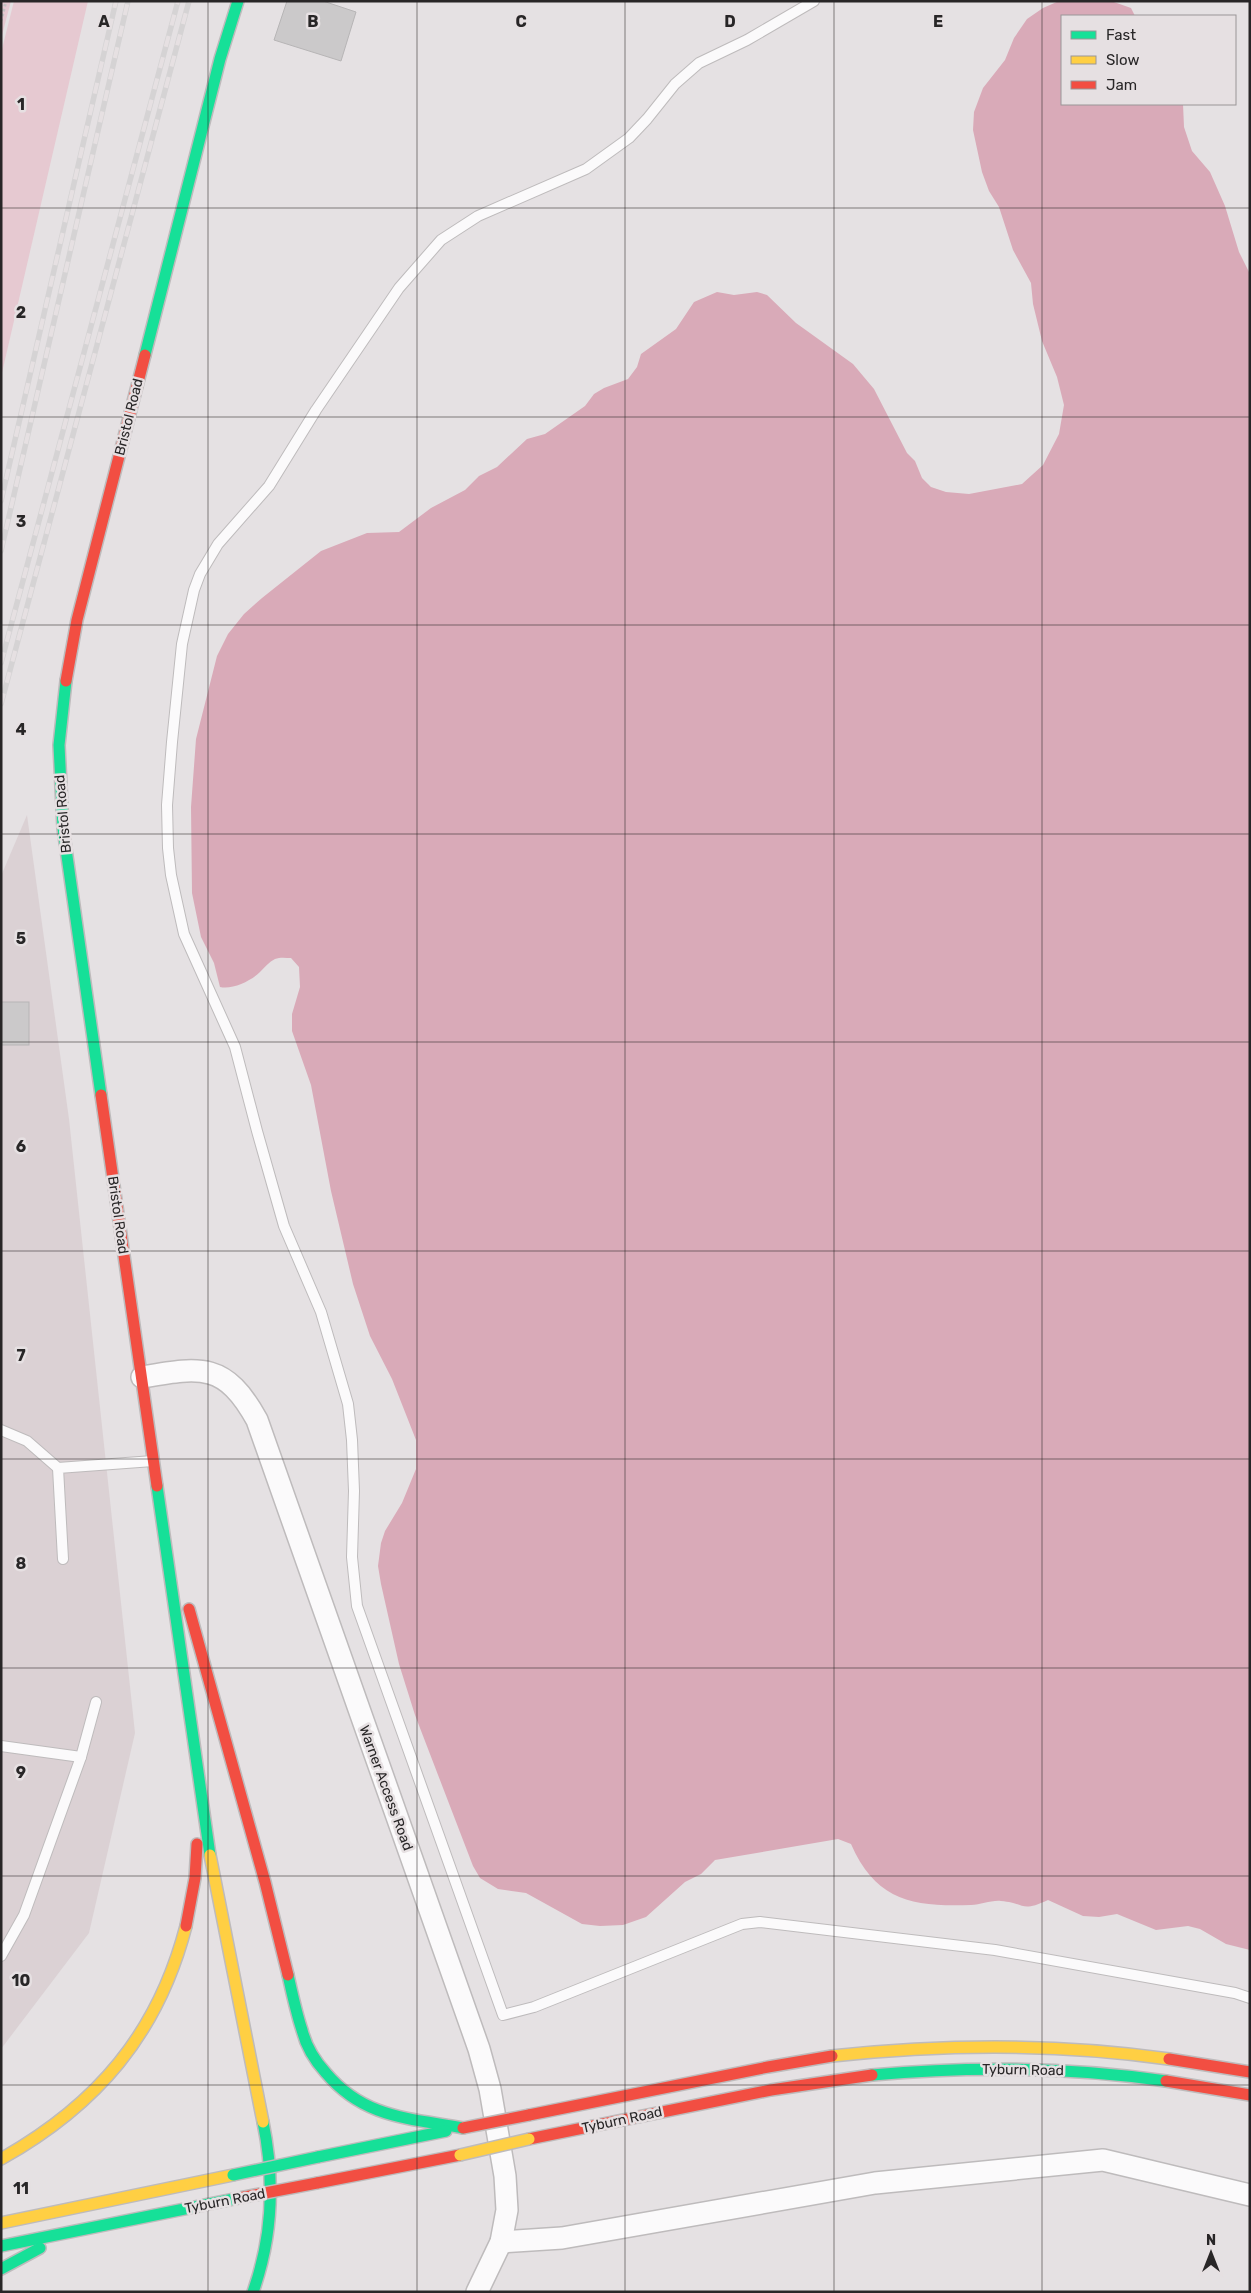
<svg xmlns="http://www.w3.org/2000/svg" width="1251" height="2293" font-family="Rubik,sans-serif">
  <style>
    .built { fill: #dbd1d4 }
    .green { fill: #e6c9d1 }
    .water { fill: #d9aab8 }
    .building { fill: #cbc9ca; stroke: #b7b5b6 }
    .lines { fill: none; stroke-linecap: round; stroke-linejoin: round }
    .lane-casing { stroke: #bebbbc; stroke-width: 12 }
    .street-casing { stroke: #bebbbc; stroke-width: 24 }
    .fast-casing { stroke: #bebbbc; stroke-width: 14 }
    .slow-casing { stroke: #bebbbc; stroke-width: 14 }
    .jam-casing { stroke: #bebbbc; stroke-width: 14 }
    .path { stroke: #c3c2c2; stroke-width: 3; stroke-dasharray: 2.5 2.5; stroke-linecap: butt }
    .lane { stroke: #fbfafb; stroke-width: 10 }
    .street { stroke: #fbfafb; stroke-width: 21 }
    .fast { stroke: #16e098; stroke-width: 11 }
    .slow { stroke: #ffcf43; stroke-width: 11 }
    .jam { stroke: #f24e42; stroke-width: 11 }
    .rail-casing { stroke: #d5d3d4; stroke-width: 5.5 }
    .rail { stroke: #e6e0e2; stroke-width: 4; stroke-dasharray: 11; stroke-linecap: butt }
    .fast-bridge-casing { stroke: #bebbbc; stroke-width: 14; stroke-linecap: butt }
    .slow-bridge-casing { stroke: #bebbbc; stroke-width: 14; stroke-linecap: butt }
    .jam-bridge-casing { stroke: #bebbbc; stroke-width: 14; stroke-linecap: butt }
    .fast-bridge { stroke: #16e098; stroke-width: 11 }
    .slow-bridge { stroke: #ffcf43; stroke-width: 11 }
    .jam-bridge { stroke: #f24e42; stroke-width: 11 }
    .grid { fill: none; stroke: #282627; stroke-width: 1; stroke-opacity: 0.55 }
    .labels { text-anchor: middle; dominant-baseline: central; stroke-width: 5; stroke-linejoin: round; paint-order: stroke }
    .street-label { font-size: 14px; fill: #282627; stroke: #e6e0e2 }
    .grid-label { font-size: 16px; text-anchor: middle; font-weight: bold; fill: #282627; stroke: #e6e0e2; stroke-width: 5; stroke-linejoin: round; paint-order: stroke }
  </style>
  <rect width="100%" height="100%" fill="#e5e1e3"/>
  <polygon class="built" points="27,815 69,1119 135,1733 89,1933 1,2049 1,876"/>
  <g class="green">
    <polygon points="1,1 11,1 1,39"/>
    <polygon points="14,1 88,1 1,377 1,53"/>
  </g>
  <path class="water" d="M1059,1H1111L1131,8L1135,16H1062V104H1183L1184,127L1192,151L1210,172L1225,206L1239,252L1250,274V1950L1226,1944L1200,1929L1188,1926L1156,1930L1117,1914L1099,1917L1083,1916L1048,1900C1020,1913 1026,1903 1001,1901C991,1900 981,1905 971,1905C913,1907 876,1901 851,1844L838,1839L715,1860L701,1874L685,1882L646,1917L623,1925L600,1926L582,1924L526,1893L498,1889L480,1878L473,1866L415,1715L399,1664L381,1584L378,1566L381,1543L385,1531L402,1503L416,1469V1440L392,1379L370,1336L353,1284L331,1191L311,1085L292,1031V1014L300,987L299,967L291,958C286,958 280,957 275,959C269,962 265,967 260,972C251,981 232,990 220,987L214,963L201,937L192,893L191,807L196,739L217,656L228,634L244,614L262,598L321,551L367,533L399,532L431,508L465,490L479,476L497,467L527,439L545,434L585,406L594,394L604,388L628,379L637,367L641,354L676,329L694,302L717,292L734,295L757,292L767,295L796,323L853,364L874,389L907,453L915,461L922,478L931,487L946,492L969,494L1022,484L1043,465L1059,434L1064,405L1057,377L1042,341L1033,304L1031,283L1013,250L999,207L989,191L982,172L973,130L974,112L983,88L1005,60L1014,38L1027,19L1043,8Z"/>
  <g class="building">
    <polygon points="287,1 323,1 356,12 341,61 274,40"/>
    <rect x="1" y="1002" width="28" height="43"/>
  </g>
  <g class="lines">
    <defs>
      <g id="lane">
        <polyline points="814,1 747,40 699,63 675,84 647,119 629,138 586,169 478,216 441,240 399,288 316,410 269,486 218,544 200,574 194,590 182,644 172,742 167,805 168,848 171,875 184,934 235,1047 257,1131 284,1226 321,1312 348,1404 352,1440 354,1491 352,1557 357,1606 503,2015 534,2007 742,1924 760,1922 995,1950 1235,1993 1250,1998"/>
        <polyline points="1,1430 27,1441 58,1468"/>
        <polyline points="63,1559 58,1468 153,1461"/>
        <polyline points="1,1746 81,1757"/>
        <polyline points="1,1956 24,1915 81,1757 96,1702"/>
      </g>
      <g id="street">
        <path d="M142,1377C201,1367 225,1362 257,1420L479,2049L490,2089L505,2176L507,2210L501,2242L477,2292"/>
        <polyline points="501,2242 562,2238 875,2183 1103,2160 1250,2195"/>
      </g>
      <g id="fast">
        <polyline points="145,355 220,59 238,1"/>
        <polyline points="66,681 59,745 63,828 101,1095"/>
        <polyline points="157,1486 210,1855"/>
        <path d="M288,1975C292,1993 296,2012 302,2030C306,2046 315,2061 326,2073C364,2118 408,2118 463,2128"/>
        <path d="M872,2075C970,2066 1069,2067 1166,2081"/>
        <polyline points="318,2157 446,2131"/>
        <polyline points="1,2246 239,2198"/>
        <polyline points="1,2269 40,2248"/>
        <path d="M253,2292C273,2236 275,2180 263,2122"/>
      </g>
      <g id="slow">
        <polyline points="210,1855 263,2122"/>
        <path d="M832,2056C944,2044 1057,2043 1169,2059"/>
        <path d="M1,2159C97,2105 158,2034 186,1926"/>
        <polyline points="1,2223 233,2175"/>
      </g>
      <g id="jam">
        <polyline points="66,681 77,620 145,355"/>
        <polyline points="101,1095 157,1486"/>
        <polyline points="189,1609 265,1882 288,1975"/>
        <polyline points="186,1926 195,1878 197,1844"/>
        <polyline points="1169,2059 1250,2072"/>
        <polyline points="1166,2081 1250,2095"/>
        <polyline points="529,2115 768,2067 832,2056"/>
        <polyline points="529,2139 771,2090 872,2075"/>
        <polyline points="317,2183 460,2155"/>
      </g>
    </defs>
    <use href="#lane" class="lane-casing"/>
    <use href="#street" class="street-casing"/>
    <use href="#fast" class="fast-casing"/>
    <use href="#slow" class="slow-casing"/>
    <use href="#jam" class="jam-casing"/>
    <polyline class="path" points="1,21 6,1"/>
    <use href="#lane" class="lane"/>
    <use href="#street" class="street"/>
    <use href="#fast" class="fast"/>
    <use href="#slow" class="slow"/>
    <use href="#jam" class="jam"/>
    <defs>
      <g id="rail">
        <polyline points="1,501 116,1"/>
        <polyline points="1,551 128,1"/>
        <polyline points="1,663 178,1"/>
        <polyline points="1,704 189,1"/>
      </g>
    </defs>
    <use href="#rail" class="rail-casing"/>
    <use href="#rail" class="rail"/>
    <defs>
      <polyline id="fast-bridge" points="233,2175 318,2157"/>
      <polyline id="slow-bridge" points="460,2155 529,2139"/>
      <g id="jam-bridge">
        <polyline points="463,2128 529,2115"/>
        <polyline points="239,2198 317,2183"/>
      </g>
    </defs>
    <use href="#fast-bridge" class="fast-bridge-casing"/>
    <use href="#slow-bridge" class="slow-bridge-casing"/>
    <use href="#jam-bridge" class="jam-bridge-casing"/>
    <use href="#fast-bridge" class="fast-bridge"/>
    <use href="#slow-bridge" class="slow-bridge"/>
    <use href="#jam-bridge" class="jam-bridge"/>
  </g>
  <path class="grid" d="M208,1V2292M417,1V2292M625,1V2292M834,1V2292M1042,1V2292M1,208H1250M1,417H1250M1,625H1250M1,834H1250M1,1042H1250M1,1251H1250M1,1459H1250M1,1668H1250M1,1876H1250M1,2085H1250"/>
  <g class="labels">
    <g class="street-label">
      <text transform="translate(129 417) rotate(-76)">Bristol Road</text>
      <text transform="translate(63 814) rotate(-95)">Bristol Road</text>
      <text transform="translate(118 1215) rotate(82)">Bristol Road</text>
      <text transform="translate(386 1788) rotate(70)">Warner Access Road</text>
      <text transform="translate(1023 2070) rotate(1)">Tyburn Road</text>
      <text transform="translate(622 2120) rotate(-12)">Tyburn Road</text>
      <text transform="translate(225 2201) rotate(-11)">Tyburn Road</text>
    </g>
  </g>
  <g class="grid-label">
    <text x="104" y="27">A</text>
    <text x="313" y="27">B</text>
    <text x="521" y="27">C</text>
    <text x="730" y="27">D</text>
    <text x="938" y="27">E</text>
    <text x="21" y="110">1</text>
    <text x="21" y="318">2</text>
    <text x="21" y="527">3</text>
    <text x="21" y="735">4</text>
    <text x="21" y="944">5</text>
    <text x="21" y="1152">6</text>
    <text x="21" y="1361">7</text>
    <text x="21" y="1569">8</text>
    <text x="21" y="1778">9</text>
    <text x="21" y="1986">10</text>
    <text x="21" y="2194">11</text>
  </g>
  <rect width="1251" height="2293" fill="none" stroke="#282627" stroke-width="5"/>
  <rect x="1061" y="15" width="175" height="90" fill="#e6e0e2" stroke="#9a9697"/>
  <rect x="1071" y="31" width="25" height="8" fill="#16e098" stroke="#9a9697"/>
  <text x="1106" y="40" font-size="15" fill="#282627">Fast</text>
  <rect x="1071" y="56" width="25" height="8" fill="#ffcf43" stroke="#9a9697"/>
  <text x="1106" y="65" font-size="15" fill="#282627">Slow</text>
  <rect x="1071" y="81" width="25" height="8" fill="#f24e42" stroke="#9a9697"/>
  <text x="1106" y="90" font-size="15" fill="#282627">Jam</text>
  <g transform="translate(1211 2253)" stroke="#e6e0e2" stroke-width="4" paint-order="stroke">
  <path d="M0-4L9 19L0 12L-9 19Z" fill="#282627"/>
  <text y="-8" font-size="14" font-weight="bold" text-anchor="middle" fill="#282627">N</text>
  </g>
</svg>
